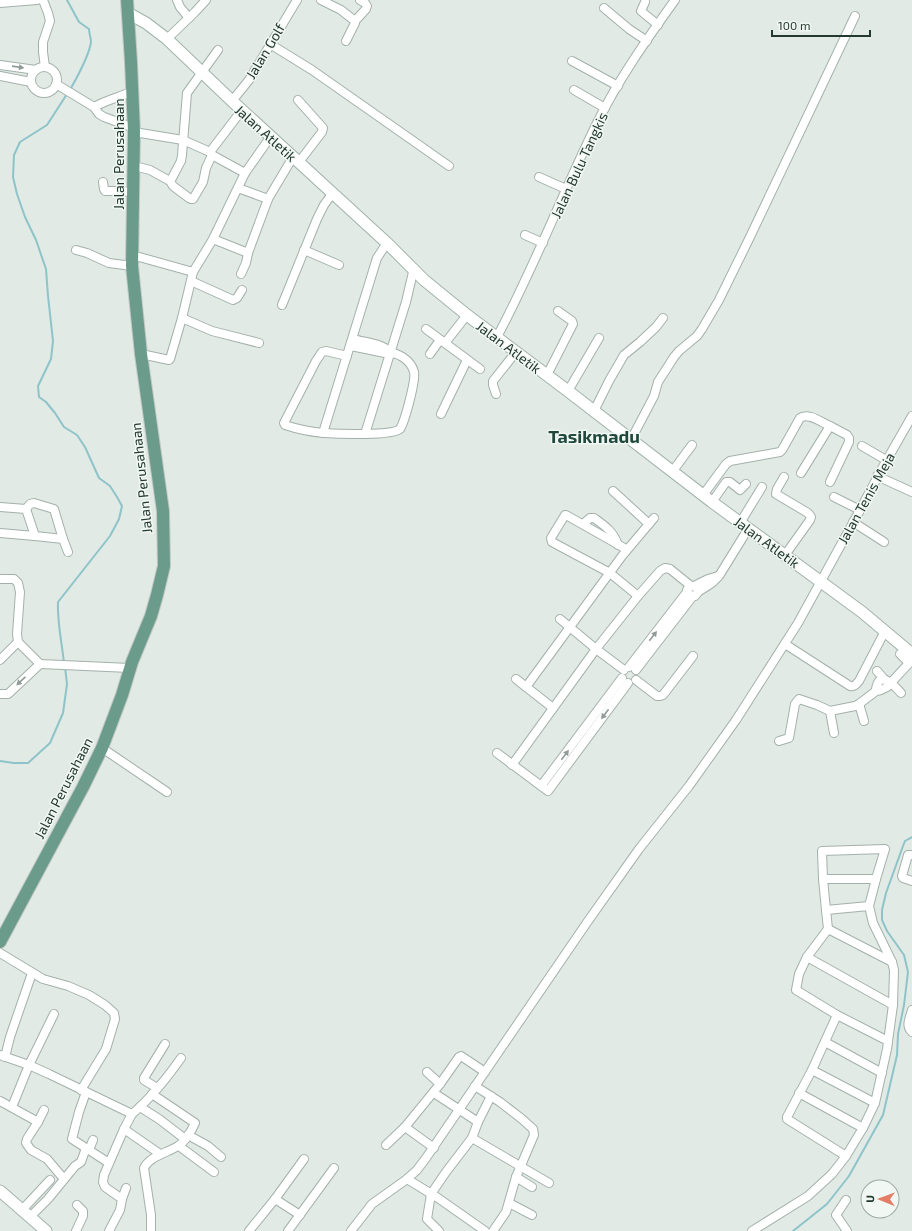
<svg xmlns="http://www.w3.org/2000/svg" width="912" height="1231" font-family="'Exo 2',sans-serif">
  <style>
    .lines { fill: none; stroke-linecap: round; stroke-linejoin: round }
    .stream { stroke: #8ec4c9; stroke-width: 2 }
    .street-casing { stroke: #a4b1ab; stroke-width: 10 }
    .secondary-casing { stroke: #a1b4ac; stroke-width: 13 }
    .primary-casing { stroke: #c1c7c5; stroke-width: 14 }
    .street { stroke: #fff; stroke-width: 8 }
    .secondary { stroke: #fff; stroke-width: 11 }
    .primary { stroke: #6a9b8b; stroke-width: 12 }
    .oneway { fill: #919c98 }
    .labels { text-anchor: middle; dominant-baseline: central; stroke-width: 3; stroke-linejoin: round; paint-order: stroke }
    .street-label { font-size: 14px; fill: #233831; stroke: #f1f7f3 }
    .district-label { font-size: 18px; font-weight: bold; fill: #21483c; stroke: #f1f7f3 }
  </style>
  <rect width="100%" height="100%" fill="#e1eae5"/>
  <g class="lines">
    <g class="stream">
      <path d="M67,0L79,22L89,29C89,33 91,38 91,42C89,57 77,77 70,90"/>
      <path d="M64,663C62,643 57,622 58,602L110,536L119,519L122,506L117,497L110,486L99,478L85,447L77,435L64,427L55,413L46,402L39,397L38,386L51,359L53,341L48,296L46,269L36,240L25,217L17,194L13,177L14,155L20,142L47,125L67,94"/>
      <polyline points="0,761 14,763 28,763 50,743 63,713 67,684 65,667"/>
      <polyline points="793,1231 827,1204 849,1176 883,1115 897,1055 898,1034 904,1005 908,972 904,955 887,931 882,920 882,910 886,893 903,846 905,841 912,837"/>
    </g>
    <defs>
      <g id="street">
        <polyline points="43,0 48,13 50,21 43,42 43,52 45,67"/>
        <polyline points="177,0 180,7 189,18"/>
        <polyline points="321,0 341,10 355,21 355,23 346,41"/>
        <polyline points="645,2 641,11 658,25"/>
        <polyline points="0,3 37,0"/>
        <polyline points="604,8 629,29 647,41"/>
        <polyline points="355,21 366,9 367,6 365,3 360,0"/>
        <polyline points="167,39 195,12 206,0"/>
        <polyline points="270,44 312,70 449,166"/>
        <polyline points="572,61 618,86"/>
        <polyline points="0,65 36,70"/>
        <circle cx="44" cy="80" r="13"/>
        <polyline points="0,76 31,82"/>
        <polyline points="56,84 94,107 99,114 104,117 134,128"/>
        <polyline points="574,90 605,108"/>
        <polyline points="298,100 323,128 322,132 299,162"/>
        <polyline points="232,101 249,80 297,0"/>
        <path d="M94,107C106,100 120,97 133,91"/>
        <polyline points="134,132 183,140 210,152 212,155 245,173"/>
        <polyline points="210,152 242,110"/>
        <polyline points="134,166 150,170 168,180 170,181 171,180 181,161 182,155 187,93 218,50"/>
        <polyline points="539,177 566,189"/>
        <polyline points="170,181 173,186 189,198 191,199 193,199 203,182 206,168 212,155"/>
        <polyline points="103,182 104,189 105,191 118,191 133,192"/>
        <polyline points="238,188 268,199"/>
        <polyline points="525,235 543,243"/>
        <polyline points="213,239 248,253"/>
        <polyline points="76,250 87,253 109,263 132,266"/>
        <polyline points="304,250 339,265"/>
        <polyline points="132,255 193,272"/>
        <polyline points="241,274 246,263 248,253 268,199 293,157"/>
        <polyline points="191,281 233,300 237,298 242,290"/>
        <polyline points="282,305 317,219 324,205 332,194"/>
        <polyline points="182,318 212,331 259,343"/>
        <polyline points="426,329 480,369"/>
        <path d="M497,337C534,268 562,194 597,123C618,80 647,39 675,0"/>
        <path d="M353,339C364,342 382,343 390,352"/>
        <polyline points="445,343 467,315"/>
        <polyline points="141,354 169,360 170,359 182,318 193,272 213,239 245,173 271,136"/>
        <polyline points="430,354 440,340"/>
        <path d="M347,356L326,351L322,352L316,361L284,423L285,425C297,429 311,432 324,433C337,434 392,436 400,429C405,421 416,380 414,372C411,360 397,351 385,353L351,346"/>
        <polyline points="547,375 573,324 572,321 558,311"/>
        <polyline points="568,391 599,338"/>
        <polyline points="496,394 493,385 493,381 516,352"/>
        <polyline points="594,411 609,381 624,355 640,342 656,327 663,318"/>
        <polyline points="441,414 467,360"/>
        <polyline points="323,433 377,258 387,243"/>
        <polyline points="365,434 406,302 414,268"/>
        <polyline points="630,439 634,434 654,396 658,382 674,357 679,351 697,336 702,329 719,300 749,239 855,16"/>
        <polyline points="862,446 886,460"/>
        <polyline points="672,472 692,445"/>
        <polyline points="877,476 912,492"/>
        <polyline points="784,477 777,489 776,494 808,513 811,517 810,520 785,555"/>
        <polyline points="830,482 849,442 849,438 847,435 830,426"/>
        <polyline points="613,491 649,524"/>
        <path d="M703,495L726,464L730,461L780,452L782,450L800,418C808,412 821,422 830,426L801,473"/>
        <polyline points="834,497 860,510"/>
        <polyline points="712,502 726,482 730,482 740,490 746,484"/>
        <polyline points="0,507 26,509 35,536 63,539 68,552"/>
        <polyline points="26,509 30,504 34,503 54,509 63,539"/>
        <polyline points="853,522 884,542"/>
        <polyline points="740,523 762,487"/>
        <path d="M583,524L590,518H594C605,526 613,531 618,545"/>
        <polyline points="0,533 35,536"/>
        <polyline points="626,549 566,515 565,515 551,538 552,542 610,573 638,596"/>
        <polyline points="0,579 14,579 18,583 20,592 17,634 18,642 40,664 130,668"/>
        <polyline points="694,586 708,579 718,576"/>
        <polyline points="698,592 698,588 694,586 689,587 687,590 689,595 695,596 698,592 712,583 719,576 748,529"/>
        <polyline points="560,619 596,649 624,670"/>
        <path d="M785,644L850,686C855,687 856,684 859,681L885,631"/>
        <polyline points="900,654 909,663"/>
        <polyline points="0,660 18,642"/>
        <polyline points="629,667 687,592"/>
        <polyline points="636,670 693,596"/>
        <polyline points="877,671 884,679"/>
        <polyline points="516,679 553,708"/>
        <polyline points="636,680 657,696 660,696 663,695 693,656"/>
        <polyline points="526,687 622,556 654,518"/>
        <path d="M876,691C876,687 877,684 879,681C886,675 896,688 901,693"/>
        <polyline points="0,694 8,694 40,664"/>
        <polyline points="859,704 864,721"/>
        <polyline points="830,711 834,733"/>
        <polyline points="779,741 789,738 795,704 799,699 817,705 830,711 855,706 859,704 876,691 881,690 887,687 912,660"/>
        <polyline points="102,748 167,792"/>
        <polyline points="497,753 548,791 628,683"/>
        <polyline points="512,765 596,649 638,596 660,571 665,568 670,569 691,586"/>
        <polyline points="541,786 622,678"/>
        <polyline points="912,855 908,855 902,876 903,878 912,881"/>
        <polyline points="826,910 823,879 876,879"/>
        <polyline points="828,929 826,910 869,906"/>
        <polyline points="0,953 43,979 68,986 89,995 105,1005 114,1013 115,1019 106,1049 81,1090"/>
        <polyline points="807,957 828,929 892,962"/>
        <path d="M912,1010C910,1018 905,1026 912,1032"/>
        <polyline points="837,1015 888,1041"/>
        <polyline points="825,1042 882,1073"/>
        <polyline points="0,1055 29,1065 49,1074 132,1114 124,1129 104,1175 103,1182 105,1187 122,1199 120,1210 109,1231"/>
        <polyline points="5,1057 10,1037 32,973"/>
        <polyline points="812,1070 875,1103"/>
        <polyline points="427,1072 440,1084"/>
        <polyline points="475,1086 500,1102 522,1119 533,1129 534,1135 516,1177 506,1212 493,1231"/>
        <polyline points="157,1088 144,1080 144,1078 165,1044"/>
        <polyline points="86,1092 79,1112 72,1139 109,1163"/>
        <polyline points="434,1093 478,1122 472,1138 446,1172 431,1194 427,1219 439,1231"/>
        <polyline points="799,1093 863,1128"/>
        <polyline points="0,1101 38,1122"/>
        <polyline points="12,1107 29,1065 54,1014"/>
        <polyline points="140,1107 159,1119 185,1139"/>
        <polyline points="44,1110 38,1122 27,1139 26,1143 31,1150 47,1159 64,1179"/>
        <path d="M132,1114C151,1098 167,1078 181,1058"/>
        <polyline points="478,1122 491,1096"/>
        <polyline points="124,1129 160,1154"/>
        <polyline points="188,1135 208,1146 221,1157"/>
        <path d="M472,1138C498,1153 523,1168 549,1183"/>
        <polyline points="386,1145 405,1127"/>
        <polyline points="179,1146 214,1172"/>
        <polyline points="434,1148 405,1127 440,1084 459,1057 461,1056 485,1072"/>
        <polyline points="89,1150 93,1140"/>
        <polyline points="846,1156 787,1119 787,1117 812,1070 837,1015 796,990 799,974 807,957 893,1005"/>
        <polyline points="516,1177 532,1187"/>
        <polyline points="407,1179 438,1198 485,1231"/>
        <polyline points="122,1199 126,1188"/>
        <polyline points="275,1199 300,1215"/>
        <polyline points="846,1200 836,1215 847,1231"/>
        <polyline points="509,1203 532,1215"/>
        <polyline points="22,1210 50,1180"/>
        <polyline points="30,1217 48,1199 75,1166 81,1162 86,1148"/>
        <polyline points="76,1231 83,1216 83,1211 77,1205"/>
        <path d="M151,1231V1215L144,1168C150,1156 167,1153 178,1146C185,1142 192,1130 195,1123L152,1094"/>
        <polyline points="249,1231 275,1199 304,1159"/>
        <polyline points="288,1231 334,1168"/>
        <polyline points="351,1231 372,1204 407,1179 417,1170 426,1158 588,921 639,849 689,786 736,720 798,623 860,510 884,465 912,416"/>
        <polyline points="752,1231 808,1196 832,1174 846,1156 863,1128 875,1103 887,1049 893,1005 894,970 892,962 873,923 869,906 876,879 885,849 822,851 823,879"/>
      </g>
      <g id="secondary">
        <polyline points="128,13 146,23 167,39 232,101 387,243 424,280 467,315 568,391 712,502 862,612 912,654"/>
        <polyline points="0,1191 46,1231"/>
      </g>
      <polyline id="primary" points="0,942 83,787 102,748 122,695 132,662 151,616 157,595 164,566 163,511 141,354 132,266 134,132 131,62 127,0"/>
    </defs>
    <use href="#street" class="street-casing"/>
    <use href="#secondary" class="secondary-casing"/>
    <use href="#primary" class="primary-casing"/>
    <use href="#street" class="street"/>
    <use href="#secondary" class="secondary"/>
    <use href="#primary" class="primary"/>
  </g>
  <defs><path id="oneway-solid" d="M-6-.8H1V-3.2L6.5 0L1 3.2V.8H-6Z"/></defs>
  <g class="oneway">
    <use href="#oneway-solid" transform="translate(18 67) rotate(8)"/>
    <use href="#oneway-solid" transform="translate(653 636) rotate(-52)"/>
    <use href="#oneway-solid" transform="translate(21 681) rotate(137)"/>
    <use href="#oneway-solid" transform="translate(605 714) rotate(127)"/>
    <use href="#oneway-solid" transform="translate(565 755) rotate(-53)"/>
  </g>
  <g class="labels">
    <g class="street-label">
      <text transform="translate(265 51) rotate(-59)">Jalan Golf</text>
      <text transform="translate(266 133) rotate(42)">Jalan Atletik</text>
      <text transform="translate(118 154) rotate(-90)">Jalan Perusahaan</text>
      <text transform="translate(579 165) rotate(-65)">Jalan Bulu Tangkis</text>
      <text transform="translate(509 347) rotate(37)">Jalan Atletik</text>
      <text transform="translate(141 478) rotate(-96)">Jalan Perusahaan</text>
      <text transform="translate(866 498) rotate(-61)">Jalan Tenis Meja</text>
      <text transform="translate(767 542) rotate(36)">Jalan Atletik</text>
      <text transform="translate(63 788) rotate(-63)">Jalan Perusahaan</text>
    </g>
    <g class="district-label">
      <text x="594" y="436">Tasikmadu</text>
    </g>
  </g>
  <g transform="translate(880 1199) rotate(271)"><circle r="19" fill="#f1f7f3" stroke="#9faba5"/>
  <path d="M0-3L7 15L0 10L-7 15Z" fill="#e37d65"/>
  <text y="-6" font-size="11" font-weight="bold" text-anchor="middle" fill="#233831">U</text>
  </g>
  <path d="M772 30v6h98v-6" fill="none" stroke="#233831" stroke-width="2"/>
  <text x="778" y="30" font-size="12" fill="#233831" stroke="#f1f7f3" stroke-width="3" paint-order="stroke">100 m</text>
</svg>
